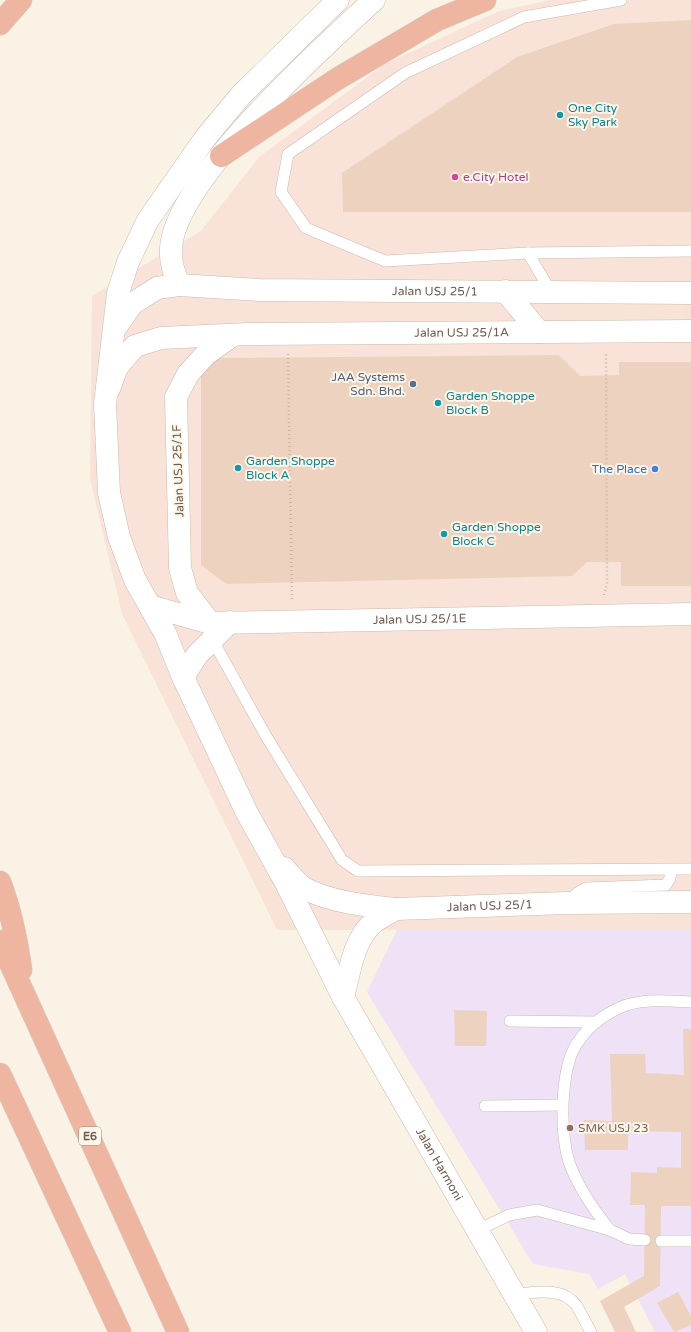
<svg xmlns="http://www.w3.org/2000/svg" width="691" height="1332" font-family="'Varela Round',sans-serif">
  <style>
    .commercial { fill: #f9e3d9 }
    .education { fill: #efe1f6 }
    .building { fill: #ecd2bf }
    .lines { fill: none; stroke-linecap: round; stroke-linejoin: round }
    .service-casing { stroke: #cabaac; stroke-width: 12 }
    .minor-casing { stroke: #cabaac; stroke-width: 23 }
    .tertiary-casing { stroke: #cabaac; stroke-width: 23 }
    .motorway-casing { stroke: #d7d1cd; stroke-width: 23 }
    .path { stroke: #d1b5a2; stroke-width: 2.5; stroke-dasharray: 1 3; stroke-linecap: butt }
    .service { stroke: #fff; stroke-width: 11 }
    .minor { stroke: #fff; stroke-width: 22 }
    .tertiary { stroke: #fff; stroke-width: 22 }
    .motorway { stroke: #eeb6a1; stroke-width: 22 }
    .culture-dot { fill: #0f9aa8; stroke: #fdf6ea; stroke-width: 1.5 }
    .hotel-dot { fill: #d1479c; stroke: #fdf6ea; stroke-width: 1.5 }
    .service-dot { fill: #5c6f8a; stroke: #fdf6ea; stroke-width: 1.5 }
    .shop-dot { fill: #3f7fe0; stroke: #fdf6ea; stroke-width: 1.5 }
    .education-dot { fill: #8d6e63; stroke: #fdf6ea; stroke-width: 1.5 }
    .labels { text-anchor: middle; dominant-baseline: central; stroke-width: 4; stroke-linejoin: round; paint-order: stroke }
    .shield { fill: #fdf6ea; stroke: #9a897c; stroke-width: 1 }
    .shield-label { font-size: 11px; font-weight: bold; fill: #705a4d }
    .culture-label { font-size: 12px; fill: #0d838f; stroke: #fdf6ea; text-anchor: start }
    .hotel-label { font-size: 12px; fill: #b23c85; stroke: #fdf6ea; text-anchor: start }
    .street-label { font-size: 12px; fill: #705a4d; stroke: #fdf6ea }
    .service-label { font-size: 12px; fill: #4e5e75; stroke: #fdf6ea; text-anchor: end }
    .shop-label { font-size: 12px; fill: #366cbe; stroke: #fdf6ea; text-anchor: end }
    .education-label { font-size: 12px; fill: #785e54; stroke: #fdf6ea; text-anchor: start }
  </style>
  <rect width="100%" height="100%" fill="#faf2e5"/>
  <polygon class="commercial" points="550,0 691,0 691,930 277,930 122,614 90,479 92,296 201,231 259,157 385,64 499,11"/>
  <polygon class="education" points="397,930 691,930 691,1332 655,1332 625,1274 598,1289 589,1274 533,1264 367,992"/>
  <g class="building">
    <polygon points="691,20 691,212 343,212 342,173 517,57 614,24"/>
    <polygon points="559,355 580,376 619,375 619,362 691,362 691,586 621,586 621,562 587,562 572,576 226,584 201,565 201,372 215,358"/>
    <polygon points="454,1010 487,1011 486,1046 455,1046"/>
    <polygon points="683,1029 691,1029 691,1206 661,1206 660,1286 624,1307 636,1332 615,1332 600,1301 644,1276 645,1205 630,1205 631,1172 657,1173 657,1167 681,1168 681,1132 628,1131 628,1150 585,1150 584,1120 612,1121 610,1054 645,1054 646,1073 684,1075"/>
    <polygon points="678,1292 691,1316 691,1325 674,1332 657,1303"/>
  </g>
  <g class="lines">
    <defs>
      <g id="service">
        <polyline points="621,0 524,17 405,73 288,154 281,192 306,228 385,261 528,253 691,251"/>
        <polyline points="528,253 551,292"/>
        <polyline points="212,639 266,736 342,860 358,871 691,869"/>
        <polyline points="568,902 577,893 586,888 666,885 670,878 671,870"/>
        <polyline points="510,1021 596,1022"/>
        <polyline points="485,1106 562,1105"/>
        <polyline points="478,1230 509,1215 537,1210 610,1230 629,1239 645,1240"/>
        <path d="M610,1230C593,1209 578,1187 569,1162C560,1133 560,1071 576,1045C586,1029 601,1016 619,1008C641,998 667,1001 691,1002"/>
        <polyline points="661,1241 691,1241"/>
        <path d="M514,1294C533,1293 563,1286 576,1305C581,1313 586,1323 591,1332"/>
      </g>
      <g id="minor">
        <polyline points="505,291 539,332"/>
        <path id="s1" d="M109,389L117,367L135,346L161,338L248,334L691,331"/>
        <path id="s2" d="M150,606L210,623L691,614"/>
        <polyline points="210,623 187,593 180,568 176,397 188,374 206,354 233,335"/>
        <polyline points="183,677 197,655 230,622"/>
      </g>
      <g id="tertiary">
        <path id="s3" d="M338,0L242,94L206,137L148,220L128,262L118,293L105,404L109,493L119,537L135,580L165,633L183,677L247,813L286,883L343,997L536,1332"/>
        <path d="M179,285C174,273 170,262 171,248C175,180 323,47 374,0"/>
        <path id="s4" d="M116,327L132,304L157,288L179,285L260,290L691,293"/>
        <path d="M284,868C290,874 297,884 304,888C329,902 368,906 396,909"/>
        <path id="s5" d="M343,997C350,972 353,939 374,922C381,917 389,913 396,909L568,903L691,902"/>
      </g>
      <g id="motorway">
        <polyline points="0,24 21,0"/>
        <polyline points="221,156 337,79 437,20 485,0"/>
        <path d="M0,882C11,911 17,940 21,970"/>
        <polyline points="0,941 178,1332"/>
        <polyline points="0,1074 120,1332"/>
      </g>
    </defs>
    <use href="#service" class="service-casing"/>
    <use href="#minor" class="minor-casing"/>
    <use href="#tertiary" class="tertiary-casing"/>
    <use href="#motorway" class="motorway-casing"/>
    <g class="path">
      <polyline points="288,354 292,601"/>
      <polyline points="604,595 607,584 606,352"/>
    </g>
    <use href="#service" class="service"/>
    <use href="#minor" class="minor"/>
    <use href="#tertiary" class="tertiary"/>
    <use href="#motorway" class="motorway"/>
  </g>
  <g class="culture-dot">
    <circle cx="560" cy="115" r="4"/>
    <circle cx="438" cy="403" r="4"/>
    <circle cx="238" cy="468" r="4"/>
    <circle cx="444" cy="534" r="4"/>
  </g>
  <circle class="hotel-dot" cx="455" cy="177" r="4"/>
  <circle class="service-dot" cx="413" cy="384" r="4"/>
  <circle class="shop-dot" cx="655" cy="469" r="4"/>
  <circle class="education-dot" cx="570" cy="1128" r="4"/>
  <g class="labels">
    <rect class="shield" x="79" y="1127" width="22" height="18" rx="3"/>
    <g class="shield-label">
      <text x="90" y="1136">E6</text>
    </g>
    <g class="culture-label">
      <text x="568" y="108">One City<tspan x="568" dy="14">Sky Park</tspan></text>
      <text x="446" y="396">Garden Shoppe<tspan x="446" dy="14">Block B</tspan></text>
      <text x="246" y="461">Garden Shoppe<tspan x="246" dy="14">Block A</tspan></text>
      <text x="452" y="527">Garden Shoppe<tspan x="452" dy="14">Block C</tspan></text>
    </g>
    <g class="hotel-label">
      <text x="463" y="177">e.City Hotel</text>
    </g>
    <g class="street-label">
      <text stroke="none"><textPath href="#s4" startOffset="336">Jalan USJ 25/1</textPath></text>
      <text stroke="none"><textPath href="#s1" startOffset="379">Jalan USJ 25/1A</textPath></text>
      <text transform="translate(178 471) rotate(-92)">Jalan USJ 25/1F</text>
      <text stroke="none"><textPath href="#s2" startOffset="272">Jalan USJ 25/1E</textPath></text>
      <text stroke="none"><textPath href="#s5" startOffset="202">Jalan USJ 25/1</textPath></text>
      <text stroke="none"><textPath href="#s3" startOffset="1322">Jalan Harmoni</textPath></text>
    </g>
    <g class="service-label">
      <text x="405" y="377">JAA Systems<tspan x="405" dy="14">Sdn. Bhd.</tspan></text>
    </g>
    <g class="shop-label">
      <text x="647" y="469">The Place</text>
    </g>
    <g class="education-label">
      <text x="578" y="1128">SMK USJ 23</text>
    </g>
  </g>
</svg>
